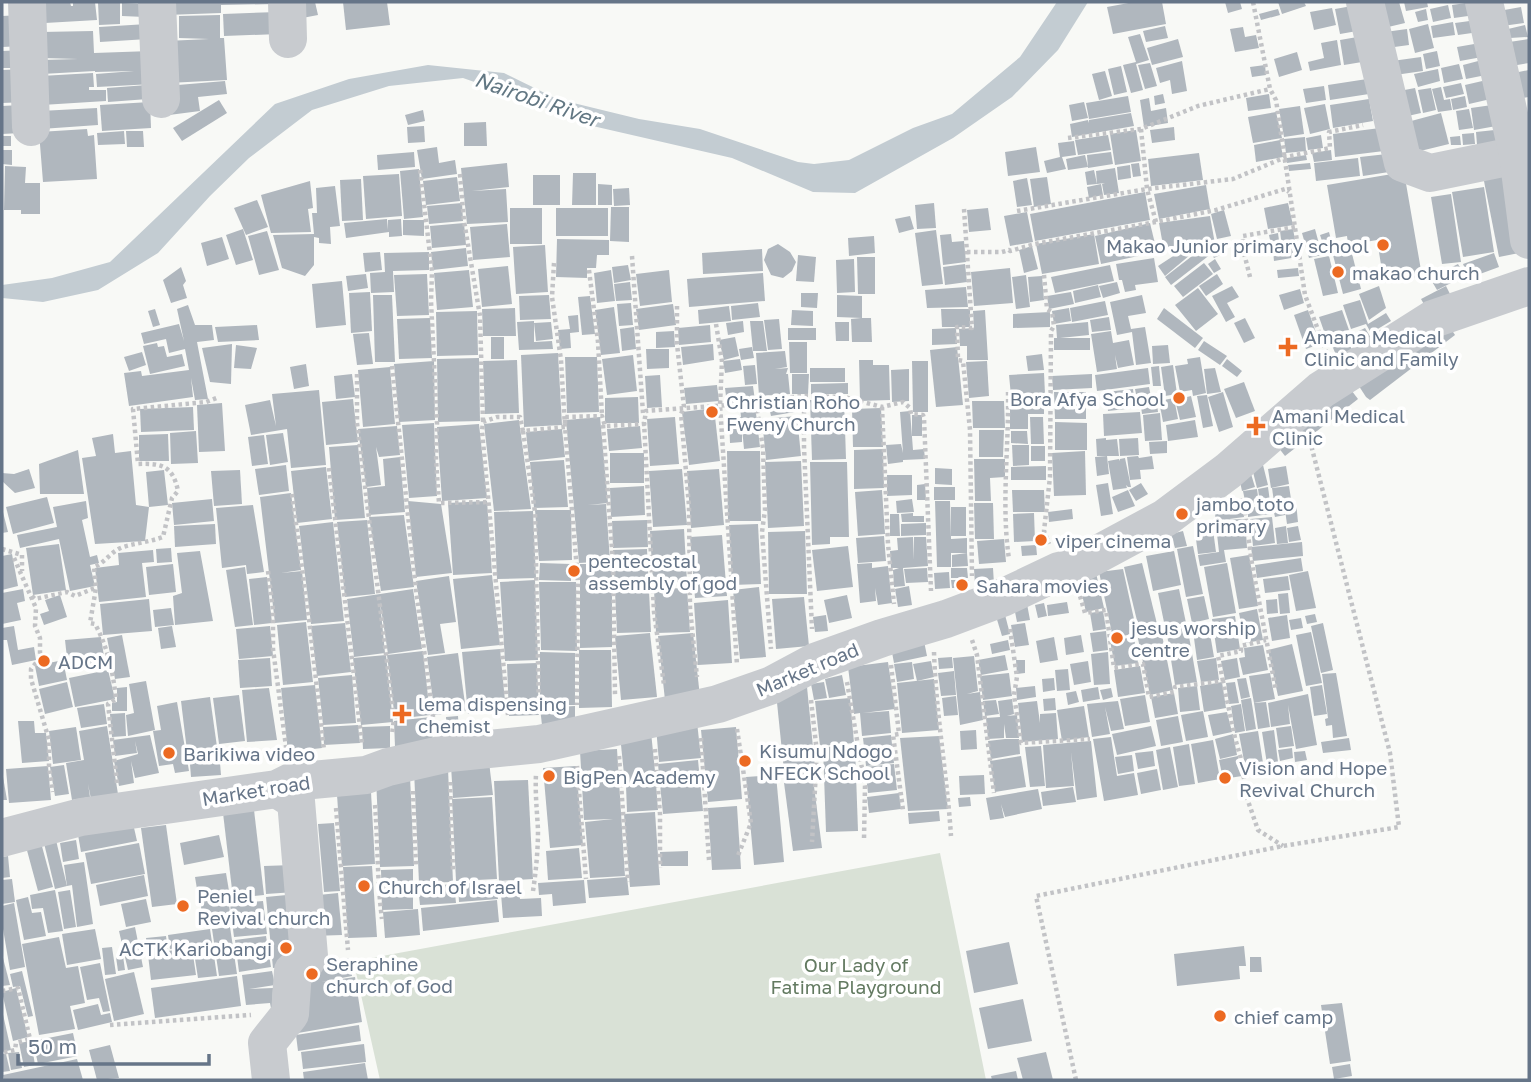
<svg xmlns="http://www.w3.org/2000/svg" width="1531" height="1082" font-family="'Golos Text',sans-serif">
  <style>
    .green { fill: #d9e1d6 }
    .water { fill: #c3ccd2 }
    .building { fill: #b0b7be }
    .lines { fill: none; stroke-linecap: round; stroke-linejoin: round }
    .path { stroke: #c2c3c6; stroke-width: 4.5; stroke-dasharray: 3.5 3.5; stroke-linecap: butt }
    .minor { stroke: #c8cbcf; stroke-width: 38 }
    .poi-dot { fill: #ec6a22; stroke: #fff; stroke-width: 2.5 }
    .labels { text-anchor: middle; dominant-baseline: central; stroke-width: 7; stroke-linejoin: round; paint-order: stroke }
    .poi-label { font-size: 19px; fill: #667588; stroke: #fff; text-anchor: start }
    .street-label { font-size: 19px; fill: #667588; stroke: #fff }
    .park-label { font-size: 19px; fill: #637a61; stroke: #fff }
    .water-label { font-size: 21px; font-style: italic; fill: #627783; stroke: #fff }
  </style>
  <rect width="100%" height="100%" fill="#f8f9f6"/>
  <polygon class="green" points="940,853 986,1080 380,1080 355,968 352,965 355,961"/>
  <polygon class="water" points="1057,2 1088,2 1058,50 1012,97 953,138 855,193 813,192 732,158 584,124 529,101 463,78 389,86 312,110 249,158 210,196 158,253 98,290 43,302 2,298 2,285 52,278 110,262 275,104 349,79 428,65 504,73 557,99 639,119 700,129 798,162 814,164 849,160 913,128 952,114 1020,57"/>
  <g class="building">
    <polygon points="43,2 70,2 71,6 73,6 73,2 95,2 97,20 45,23"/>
    <polygon points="98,2 120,3 120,24 99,25"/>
    <polygon points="166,2 276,2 276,4 221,5 221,13 166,15"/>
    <polygon points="294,2 315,2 318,15 297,19"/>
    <polygon points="343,2 387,2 390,25 346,30"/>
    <polygon points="1134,2 1162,2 1166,24 1113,34 1107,7"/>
    <polygon points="1225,2 1240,2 1242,9 1228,13"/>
    <polygon points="1278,2 1304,2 1306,6 1282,14"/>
    <polygon points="1380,2 1399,2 1405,23 1384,28"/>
    <polygon points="1404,2 1427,2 1428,7 1406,11"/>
    <polygon points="1473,2 1475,15 1454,18 1452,5"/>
    <polygon points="122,3 146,4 145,17 122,16"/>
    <polygon points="1448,5 1451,18 1433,22 1430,9"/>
    <polygon points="1352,6 1357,31 1340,34 1335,9"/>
    <polygon points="1521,7 1524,23 1495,27 1493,12"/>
    <polygon points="1332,8 1336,25 1314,30 1310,12"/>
    <polygon points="1278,9 1280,15 1261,20 1259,14"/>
    <polygon points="1426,9 1428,20 1418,22 1415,12"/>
    <polygon points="278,12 279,34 224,36 223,14"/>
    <polygon points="22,15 24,46 2,47 2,16"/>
    <polygon points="220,15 220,38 224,38 227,80 168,83 166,41 209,39 179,38 179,16"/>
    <polygon points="1477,20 1479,32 1458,35 1455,23"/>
    <polygon points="1453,22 1455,35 1433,38 1431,26"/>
    <polygon points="147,24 148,39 100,42 99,27"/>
    <polygon points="1428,24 1434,48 1415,53 1409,29"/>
    <polygon points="1525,25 1528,37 1510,38 1508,29"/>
    <polygon points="1165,26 1168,38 1146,42 1143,31"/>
    <polygon points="1243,27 1245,37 1256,35 1259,48 1235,52 1230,29"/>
    <polygon points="1407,29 1409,45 1387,48 1385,32"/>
    <polygon points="93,31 94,53 151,51 153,84 97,87 96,74 134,71 95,72 95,57 95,71 42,74 41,60 78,59 42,58 41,32"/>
    <polygon points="1140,34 1149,60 1136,64 1143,90 1131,93 1123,65 1136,62 1128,37"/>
    <polygon points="1363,36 1368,61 1344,65 1340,40"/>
    <polygon points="1178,39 1183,57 1152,65 1147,48"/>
    <polygon points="1529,39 1529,63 1500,68 1496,44"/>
    <polygon points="1337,40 1341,65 1310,71 1308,62 1324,58 1321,43"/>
    <polygon points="1480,43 1482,57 1460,61 1457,47"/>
    <polygon points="25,50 26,68 2,68 2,51"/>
    <polygon points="1437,51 1440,66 1426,69 1423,54"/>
    <polygon points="1297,52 1302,70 1279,77 1274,59"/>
    <polygon points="1421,57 1423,71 1388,76 1385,62"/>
    <polygon points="1482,60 1486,75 1466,79 1463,65"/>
    <polygon points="1182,61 1187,91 1172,94 1170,80 1160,83 1156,68"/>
    <polygon points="1150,63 1157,86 1145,89 1138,65"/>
    <polygon points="1459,64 1463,79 1444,83 1441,68"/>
    <polygon points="1265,65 1266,75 1252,77 1250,67"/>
    <polygon points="1121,66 1127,92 1114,95 1108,69"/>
    <polygon points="25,69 27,102 2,103 3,70"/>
    <polygon points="1438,69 1440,81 1418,87 1414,74"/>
    <polygon points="1529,70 1529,97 1508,100 1504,75"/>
    <polygon points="1105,71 1112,96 1099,100 1092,74"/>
    <polygon points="93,73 94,87 89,87 89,90 106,90 106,101 42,105 41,76"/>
    <polygon points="1367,79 1369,94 1330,100 1328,85"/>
    <polygon points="1491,79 1495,98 1469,104 1465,85"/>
    <polygon points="225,81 227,94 198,97 200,111 169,115 166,86"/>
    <polygon points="1461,83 1464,94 1446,98 1443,87"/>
    <polygon points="147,85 148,99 108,102 107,88"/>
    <polygon points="1324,86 1326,100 1306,103 1303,89"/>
    <polygon points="1441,87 1444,100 1450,99 1452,110 1438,112 1432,89"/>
    <polygon points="1415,88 1421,113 1399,118 1394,92"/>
    <polygon points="1431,88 1436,110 1423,113 1418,90"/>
    <polygon points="1163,94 1165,103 1155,105 1154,96"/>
    <polygon points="1269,94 1271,108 1248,111 1246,98"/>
    <polygon points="1128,96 1131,112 1089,119 1086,103"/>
    <polygon points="1465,96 1467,107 1453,110 1451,99"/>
    <polygon points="1149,98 1151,111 1166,108 1168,123 1144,127 1140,100"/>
    <polygon points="1369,99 1373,121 1333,128 1330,105"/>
    <polygon points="219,100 227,113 182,141 173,128"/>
    <polygon points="150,102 151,128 102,131 100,105"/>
    <polygon points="1084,102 1088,118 1072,121 1069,105"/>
    <polygon points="1325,104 1330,129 1310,134 1304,108"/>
    <polygon points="1499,104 1502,125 1474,130 1471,108"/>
    <polygon points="21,105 21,133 2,134 2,106"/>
    <polygon points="1300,106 1304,134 1284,137 1279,109"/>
    <polygon points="97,108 98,125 41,129 40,111"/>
    <polygon points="1469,109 1473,128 1459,130 1456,111"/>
    <polygon points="423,110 425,121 408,125 405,115"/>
    <polygon points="1276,112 1282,138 1253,143 1248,117"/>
    <polygon points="1131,113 1134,126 1072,137 1070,124 1088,120 1089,123 1089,120"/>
    <polygon points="1441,113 1449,144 1408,154 1400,124"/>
    <polygon points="486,122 487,146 464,146 464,123"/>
    <polygon points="424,126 425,142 408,143 407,127"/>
    <polygon points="1174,127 1175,140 1152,143 1150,130"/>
    <polygon points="1380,128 1384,151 1335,157 1333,134"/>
    <polygon points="87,129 88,136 94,135 97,179 43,182 39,132"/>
    <polygon points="1504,129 1505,142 1477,145 1476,132"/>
    <polygon points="1136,130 1141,161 1115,165 1110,134"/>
    <polygon points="124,131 125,144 98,145 97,133"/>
    <polygon points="126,131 143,131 144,147 127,147"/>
    <polygon points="1474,133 1475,144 1463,145 1462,134"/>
    <polygon points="1108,135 1111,150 1078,155 1075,140"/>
    <polygon points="1321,135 1323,148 1308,150 1306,138"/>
    <rect x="2" y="136" width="9" height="10"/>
    <polygon points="1460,136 1461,145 1451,145 1450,137"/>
    <polygon points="1305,137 1306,151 1286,153 1284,139"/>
    <polygon points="1280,140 1283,157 1256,162 1254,145"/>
    <polygon points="1074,141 1076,155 1062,157 1066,169 1047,173 1044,161 1060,157 1058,143"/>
    <polygon points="437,147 439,163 455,160 457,174 422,179 417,150"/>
    <polygon points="1036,147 1040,172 1008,176 1005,152"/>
    <polygon points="2,150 12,150 12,165 2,164"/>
    <polygon points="1331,150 1332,160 1314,162 1312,153"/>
    <polygon points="414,152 415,167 378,170 377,155"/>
    <polygon points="1111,152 1113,164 1088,168 1087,155"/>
    <polygon points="1199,153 1203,180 1151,186 1148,159"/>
    <polygon points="1387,154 1389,172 1363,176 1360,157"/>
    <polygon points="1085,155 1088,167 1068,170 1066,159"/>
    <polygon points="1306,155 1307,160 1287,163 1287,158"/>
    <polygon points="1358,158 1360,176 1316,181 1314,163"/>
    <polygon points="1506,161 1524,252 1499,257 1481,166"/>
    <polygon points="507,163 509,187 472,191 506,189 508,222 467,224 461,168"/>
    <polygon points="1139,163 1141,176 1133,177 1131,164"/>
    <polygon points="1310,163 1311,169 1289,171 1288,165"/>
    <polygon points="1130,165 1131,178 1118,180 1117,167"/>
    <polygon points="5,166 26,167 25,183 40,183 40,214 21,214 21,210 4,210"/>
    <polygon points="1115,168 1119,193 1104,195 1102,184 1105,183 1097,184 1096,171"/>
    <polygon points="419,169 423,217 404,219 400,171"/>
    <polygon points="1094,170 1097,184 1087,185 1085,172"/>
    <polygon points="1404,172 1422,276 1384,283 1377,240 1348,245 1347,236 1336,238 1327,185"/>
    <polygon points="573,173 596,173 596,205 572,205"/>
    <polygon points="399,174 402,216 366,219 363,176"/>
    <rect x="533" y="175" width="27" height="30"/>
    <polygon points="457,177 460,201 426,205 423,181"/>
    <polygon points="1047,177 1051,204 1034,207 1030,179"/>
    <polygon points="1027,178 1032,205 1017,207 1013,181"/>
    <polygon points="361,179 363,220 342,221 340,180"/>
    <polygon points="310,181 313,208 308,209 311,232 271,233 261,195"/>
    <polygon points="598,184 612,185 612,205 598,205"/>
    <polygon points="1101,184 1103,195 1089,198 1087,187"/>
    <polygon points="1206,185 1210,209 1159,219 1154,194"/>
    <polygon points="335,186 340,226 330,227 331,244 319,243 319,238 314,237 314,265 305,276 282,268 273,235 314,234 312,213 317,213 316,188"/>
    <polygon points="1484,187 1494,252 1463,257 1452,192"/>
    <polygon points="629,188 630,205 614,206 613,189"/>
    <polygon points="1145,192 1150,220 1035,241 1030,214"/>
    <polygon points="1451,194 1461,262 1442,264 1431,197"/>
    <polygon points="257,200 268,227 246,235 234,208"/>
    <polygon points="462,203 463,221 429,224 427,206"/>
    <polygon points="934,203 936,228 917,229 915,205"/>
    <polygon points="1288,203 1293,225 1268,229 1264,208"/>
    <polygon points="611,207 629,207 629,242 610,241"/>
    <rect x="510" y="208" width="32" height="36"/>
    <rect x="556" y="208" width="52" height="28"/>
    <polygon points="988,208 991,230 969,232 967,210"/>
    <polygon points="1224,210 1231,236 1217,239 1211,214"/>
    <polygon points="1027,212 1033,242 1010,246 1004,216"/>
    <polygon points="910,216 914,229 899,233 895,219"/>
    <polygon points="1210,216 1215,244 1164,251 1159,223"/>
    <polygon points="387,219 388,230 388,220 401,219 402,236 389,237 389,232 346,238 344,223"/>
    <polygon points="403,220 424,220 424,236 403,235"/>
    <polygon points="464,223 466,245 432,248 430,226"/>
    <polygon points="1150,223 1157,252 1101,264 1095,236"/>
    <polygon points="507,224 510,257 473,260 470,227"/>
    <polygon points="243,229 253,260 236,265 226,235"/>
    <polygon points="1293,229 1296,245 1282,247 1280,231"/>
    <polygon points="1315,229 1322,255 1309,258 1302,233"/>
    <polygon points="936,230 943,284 922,286 915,233"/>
    <polygon points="267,231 279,270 259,275 248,236"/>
    <polygon points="1329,232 1334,251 1326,253 1320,235"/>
    <polygon points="1278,233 1280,248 1272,250 1269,235"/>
    <polygon points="951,234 952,242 964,241 966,262 943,265 940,235"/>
    <polygon points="1094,234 1099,264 1042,274 1036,244"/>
    <polygon points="874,236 875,253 849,256 848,238"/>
    <polygon points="222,237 229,259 207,266 201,243"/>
    <polygon points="557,239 609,240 609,255 597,255 596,268 587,268 587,278 556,277"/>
    <polygon points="778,244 790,252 796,262 792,271 783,278 771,275 764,260 768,249"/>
    <polygon points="1216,244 1222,254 1214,258 1208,248"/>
    <polygon points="545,245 548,292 516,294 513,247"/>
    <polygon points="1032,246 1038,269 1024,273 1019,250"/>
    <polygon points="1205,246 1211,254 1171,285 1165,277"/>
    <polygon points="466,248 468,266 433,270 431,252"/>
    <polygon points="1296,248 1297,257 1274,261 1273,251"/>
    <polygon points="762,249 763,271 703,274 702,253"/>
    <polygon points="1184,249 1190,255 1165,276 1158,266"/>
    <polygon points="1351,250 1361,289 1343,294 1333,255"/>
    <polygon points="380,252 382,270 365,272 363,253"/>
    <polygon points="429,252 429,270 393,271 394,292 371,293 370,273 385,272 384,253"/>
    <polygon points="1494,253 1499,267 1469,278 1463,264"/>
    <polygon points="798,255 816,257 814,282 796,281"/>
    <polygon points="1329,256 1338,293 1323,296 1314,259"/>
    <polygon points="857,257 875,257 875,294 858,294"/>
    <polygon points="1154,258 1158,282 1135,285 1136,290 1125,292 1122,280 1119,280 1116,264"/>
    <polygon points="854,259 855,292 837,293 836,260"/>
    <polygon points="1215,259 1221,269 1214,273 1208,264"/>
    <polygon points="1204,263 1213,274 1183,297 1174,286"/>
    <polygon points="965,264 967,282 945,285 943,267"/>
    <polygon points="1458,264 1465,276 1437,290 1430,278"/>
    <polygon points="628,265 631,280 614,283 612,267"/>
    <polygon points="1110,265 1114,281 1055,293 1051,277"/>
    <polygon points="508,266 512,304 482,307 478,269"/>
    <polygon points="181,267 186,281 183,285 187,298 171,303 163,280"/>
    <polygon points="1010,268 1013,303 974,306 971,272"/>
    <polygon points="1298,268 1299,276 1278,278 1277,270"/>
    <polygon points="469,270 473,307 437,310 434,273"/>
    <polygon points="611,270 615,301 597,303 594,273"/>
    <polygon points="669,270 672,302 640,306 636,274"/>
    <polygon points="763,273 765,301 689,307 687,279"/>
    <polygon points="366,274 368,288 348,291 346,276"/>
    <polygon points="427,274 429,315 397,316 394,275"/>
    <polygon points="1217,274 1223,284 1206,296 1199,286"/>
    <polygon points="1026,275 1030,307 1016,309 1012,277"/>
    <polygon points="1042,276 1044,300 1030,302 1028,277"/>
    <polygon points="342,281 346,325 316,328 312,284"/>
    <polygon points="630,282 632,300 616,301 614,284"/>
    <polygon points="1117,282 1120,293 1103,298 1099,286"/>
    <polygon points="1098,285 1101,297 1075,303 1073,291"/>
    <polygon points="1232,286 1239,297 1227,303 1235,317 1226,322 1212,296"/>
    <polygon points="1379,286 1386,308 1369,320 1359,294"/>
    <polygon points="1446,286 1451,296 1426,308 1421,299"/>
    <polygon points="966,287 968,307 927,308 925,290"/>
    <polygon points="1198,288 1218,314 1196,331 1175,305"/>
    <polygon points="1300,289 1304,303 1284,310 1279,295"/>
    <polygon points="370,292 372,331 351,333 349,293"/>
    <polygon points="1071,292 1074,304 1049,309 1047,296"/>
    <polygon points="801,293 818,293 817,308 801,307"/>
    <polygon points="373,295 392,295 395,362 375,362"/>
    <polygon points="549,295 551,319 520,320 519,296"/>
    <polygon points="837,295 862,296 862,318 837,317"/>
    <polygon points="1142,295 1146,313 1128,316 1131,329 1145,327 1151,363 1136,365 1132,332 1117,335 1110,302"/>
    <polygon points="590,296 595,334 582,335 578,297"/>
    <polygon points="1360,300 1368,324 1386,313 1391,321 1371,333 1366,324 1351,329 1343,305"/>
    <polygon points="1105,301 1108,315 1072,322 1070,308"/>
    <polygon points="631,303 633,325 619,326 617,304"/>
    <polygon points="758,303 760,317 732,320 731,306"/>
    <polygon points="673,304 676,325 639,330 636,309"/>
    <polygon points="188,305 195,325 212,325 214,340 197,342 208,399 195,400 191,378 193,397 129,406 124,373 141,371 142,376 189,370 185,349 169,353 166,339 144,344 141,333 179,324 184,341 177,309"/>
    <polygon points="729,306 731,321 699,324 698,310"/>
    <polygon points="614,307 620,353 601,355 595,310"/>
    <polygon points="515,308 516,336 483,336 482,309"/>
    <polygon points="1069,308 1071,321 1054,324 1052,311"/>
    <polygon points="1164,308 1203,338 1195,348 1157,319"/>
    <polygon points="155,309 160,325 153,327 148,311"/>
    <polygon points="941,309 970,309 970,327 942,327"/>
    <polygon points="792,310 813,311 813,326 791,325"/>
    <polygon points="985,310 988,360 967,360 967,346 960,346 959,329 974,328 973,311"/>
    <polygon points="1308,310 1320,344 1306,349 1294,315"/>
    <polygon points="1342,310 1349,330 1326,337 1319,317"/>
    <polygon points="477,311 478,355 437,356 436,312"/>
    <polygon points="1050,312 1050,327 1013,328 1013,314"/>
    <polygon points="578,315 579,332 570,333 571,348 560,349 558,330 570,329 568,316"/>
    <polygon points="1109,317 1111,330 1092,332 1090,320"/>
    <polygon points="430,318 432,358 399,359 397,319"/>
    <polygon points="861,318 871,318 872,342 852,342 851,319"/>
    <polygon points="1245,318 1255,338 1244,343 1234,323"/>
    <polygon points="1444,318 1455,335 1370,400 1366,397 1355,380"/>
    <polygon points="779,319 782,349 768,350 764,320"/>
    <polygon points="534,321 534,342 552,341 553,349 519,350 517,322"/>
    <polygon points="743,321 744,332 728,335 726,323"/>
    <polygon points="750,321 763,321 767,351 753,351"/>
    <polygon points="551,322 553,339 536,341 534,323"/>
    <polygon points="835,322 849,322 849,341 836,341"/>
    <polygon points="1088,322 1089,335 1060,338 1090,338 1090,350 1054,350 1054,338 1057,338 1056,325"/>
    <polygon points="257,325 259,340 218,342 215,327"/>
    <polygon points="710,325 711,342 679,345 678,328"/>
    <polygon points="634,327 636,349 622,351 620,329"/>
    <rect x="788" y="328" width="28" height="12"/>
    <polygon points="956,328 957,344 932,345 932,329"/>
    <polygon points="1365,328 1371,338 1355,346 1349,336"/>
    <polygon points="674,331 675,347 656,348 656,332"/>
    <polygon points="1111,331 1113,343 1129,340 1134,365 1118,368 1115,355 1117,369 1097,372 1091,334"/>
    <polygon points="369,333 373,364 357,365 353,334"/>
    <polygon points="1345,334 1352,350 1337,357 1330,341"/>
    <rect x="491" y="337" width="13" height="22"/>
    <polygon points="735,337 739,356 724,360 719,340"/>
    <polygon points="1204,341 1227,356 1220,365 1198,350"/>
    <polygon points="789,342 807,342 807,373 790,373"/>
    <polygon points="157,343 158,347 164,346 167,357 182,354 185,366 150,374 143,346"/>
    <polygon points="232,344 231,384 210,382 202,348"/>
    <polygon points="713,344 714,360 683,365 681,347"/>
    <polygon points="236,345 257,348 251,369 234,368"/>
    <polygon points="1168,345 1170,363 1153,364 1152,346"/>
    <polygon points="752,347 754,358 741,360 739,349"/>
    <polygon points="957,347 963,405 936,407 930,350"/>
    <polygon points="646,349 669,349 669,368 647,369"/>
    <polygon points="785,351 787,367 775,369 788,368 786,374 788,374 790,394 759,396 756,353"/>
    <polygon points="142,352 146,365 129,371 124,357"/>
    <polygon points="558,353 562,425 524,427 521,355"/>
    <polygon points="1042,354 1044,370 1028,371 1026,356"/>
    <polygon points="633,355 637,391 607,395 602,359"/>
    <polygon points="565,357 597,357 599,412 567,413"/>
    <polygon points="1200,357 1206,393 1193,396 1192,390 1180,392 1175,366 1188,364 1187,359"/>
    <polygon points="479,358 480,421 438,422 437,359"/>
    <polygon points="740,359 742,370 725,373 723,361"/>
    <polygon points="1227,359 1242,371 1237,377 1222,366"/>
    <polygon points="517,360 519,413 485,414 483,361"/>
    <polygon points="859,360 873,360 873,365 889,365 890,400 860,401"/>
    <polygon points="434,361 435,420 399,422 394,364"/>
    <polygon points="912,361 928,361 928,412 913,412"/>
    <polygon points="987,361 989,396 969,398 966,362"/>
    <polygon points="306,364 309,386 294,389 290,367"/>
    <polygon points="755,365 757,384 745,385 743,366"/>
    <polygon points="1173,365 1177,394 1165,396 1161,367"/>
    <polygon points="1159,366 1161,386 1153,386 1151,367"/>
    <polygon points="390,367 395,424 363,427 358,370"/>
    <rect x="810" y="368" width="35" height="14"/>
    <polygon points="1148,368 1150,384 1097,391 1095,375"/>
    <polygon points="1215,368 1221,392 1207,394 1204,369"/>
    <polygon points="909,369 909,401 892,402 891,370"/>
    <polygon points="1044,373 1045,394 1011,396 1009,375"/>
    <polygon points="352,374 355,397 336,399 334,376"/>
    <polygon points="792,374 809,374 808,394 792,394"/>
    <polygon points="1092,374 1092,388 1053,390 1052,376"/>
    <polygon points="660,375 662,407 647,408 645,376"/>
    <polygon points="1244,382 1255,411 1236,418 1224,389"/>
    <polygon points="1345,382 1358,399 1285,456 1271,438"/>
    <polygon points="848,383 848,394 811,394 811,384"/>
    <polygon points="717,385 719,401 686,404 684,388"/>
    <polygon points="753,386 755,401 727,404 725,388"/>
    <polygon points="1149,387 1151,397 1137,399 1135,389"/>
    <polygon points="1133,389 1135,408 1108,411 1106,392"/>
    <polygon points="319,390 326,465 291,468 287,429 251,435 245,405 270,400 276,426 272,394"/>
    <polygon points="1054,392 1086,392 1086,419 1055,419"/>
    <polygon points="1223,392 1233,427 1219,432 1208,397"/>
    <polygon points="1207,395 1213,426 1203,428 1197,396"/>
    <polygon points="1191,396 1196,417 1180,420 1175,400"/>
    <polygon points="638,397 639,423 605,423 605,398"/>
    <polygon points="1156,397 1158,412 1142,414 1140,399"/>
    <polygon points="792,398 795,412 771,416 768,403"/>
    <polygon points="844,398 846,459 812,460 810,400"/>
    <polygon points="1044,398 1044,414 1028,414 1028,429 1010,429 1010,399"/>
    <polygon points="1174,398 1178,419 1163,422 1159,401"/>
    <polygon points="353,399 358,442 326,445 322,402"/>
    <polygon points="972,401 1004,401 1005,428 973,428"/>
    <polygon points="222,403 225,451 199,452 197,405"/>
    <polygon points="755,405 760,447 744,449 742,428 742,442 730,443 729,418 741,417 740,407"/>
    <polygon points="193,407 194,430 141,432 140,409"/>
    <polygon points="714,408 720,461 689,465 682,412"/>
    <polygon points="881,408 883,447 853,447 852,409"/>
    <polygon points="910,411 913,450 924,449 925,459 903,460 903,462 888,464 886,445 901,444 903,453 900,412"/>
    <polygon points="1140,412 1142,433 1104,436 1103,414"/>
    <polygon points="1160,413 1162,440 1145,441 1143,415"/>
    <rect x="912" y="415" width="10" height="21"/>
    <polygon points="797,416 801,456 766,460 762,419"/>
    <polygon points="600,417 608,503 588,505 606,504 610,561 579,563 566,420"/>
    <polygon points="675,417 679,464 650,466 647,419"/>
    <polygon points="1030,417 1043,417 1044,444 1031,444"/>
    <polygon points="519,420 531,509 494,511 484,424"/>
    <polygon points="1195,420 1198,437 1168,441 1166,425"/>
    <polygon points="1055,422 1087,423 1087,450 1055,450"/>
    <polygon points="434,423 437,496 409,498 402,425"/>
    <polygon points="479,424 487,498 442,501 437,427"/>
    <polygon points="397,426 400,455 379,457 376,447 381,485 366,487 358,429"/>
    <polygon points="640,426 642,448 609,451 607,429"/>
    <polygon points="562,429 565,457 529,461 526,432"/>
    <polygon points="979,430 1004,430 1003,457 979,457"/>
    <polygon points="196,431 198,463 171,464 170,433"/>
    <polygon points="1011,431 1027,431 1028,444 1011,443"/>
    <polygon points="283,433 288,462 270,465 266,435"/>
    <polygon points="113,434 115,453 131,451 136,505 149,507 146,472 164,470 168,505 149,507 145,541 95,544 82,458 96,456 92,438"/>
    <polygon points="168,434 169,461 139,461 139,435"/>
    <polygon points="264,435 268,464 252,466 248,437"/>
    <polygon points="1106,438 1106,440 1117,439 1119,456 1097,456 1096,439"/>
    <polygon points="1138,438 1139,455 1120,456 1119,439"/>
    <polygon points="1167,441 1167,453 1150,454 1149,442"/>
    <polygon points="358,445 365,518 335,520 329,447"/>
    <polygon points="1012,445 1029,445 1029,465 1013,466"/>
    <rect x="1031" y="446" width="14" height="15"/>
    <polygon points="883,449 884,488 854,489 854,450"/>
    <polygon points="78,450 84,494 40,494 39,464"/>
    <polygon points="727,451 760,451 761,521 728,521"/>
    <polygon points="1085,451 1086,495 1054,496 1052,453"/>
    <rect x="610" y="453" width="34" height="30"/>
    <polygon points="1107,456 1109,474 1097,476 1095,457"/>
    <polygon points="1138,456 1139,458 1152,456 1154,469 1140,470 1141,479 1130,480 1127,457"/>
    <polygon points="400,457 405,512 369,515 367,488 385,486 383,459"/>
    <polygon points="1125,458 1131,487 1128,487 1126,485 1127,488 1113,490 1108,461 1119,459 1120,461 1120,459"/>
    <polygon points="974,459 1005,459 1005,477 990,478 991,501 975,501"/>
    <polygon points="564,460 568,507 534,508 530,462"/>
    <polygon points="801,461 804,526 768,528 765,462"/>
    <polygon points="810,462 847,462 849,537 830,537 830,544 812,545"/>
    <polygon points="286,465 289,491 259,495 255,469"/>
    <polygon points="1263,465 1268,485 1257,488 1252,468"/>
    <polygon points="1046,466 1046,480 1011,480 1011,467"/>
    <polygon points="1286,466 1289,484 1271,488 1268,469"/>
    <polygon points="326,467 332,519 297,523 291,471"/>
    <polygon points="935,468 952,469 952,485 935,484"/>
    <polygon points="29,469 35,488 15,493 2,481 2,473 14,474"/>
    <polygon points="682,469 687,525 653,527 649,471"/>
    <polygon points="719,469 724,525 691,528 687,471"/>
    <polygon points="240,470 242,504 214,506 211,471"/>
    <polygon points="1251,474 1255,487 1242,491 1239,477"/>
    <polygon points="887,475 912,475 912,495 887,496"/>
    <polygon points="1108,483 1113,514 1101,516 1096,485"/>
    <polygon points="1141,483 1148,494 1136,501 1129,490"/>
    <polygon points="925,484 926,500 917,500 917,485"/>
    <polygon points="644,486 645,515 611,517 610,488"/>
    <polygon points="1289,486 1291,499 1274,502 1272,488"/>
    <rect x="934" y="487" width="21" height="13"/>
    <polygon points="1268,487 1270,502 1260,503 1258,489"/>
    <polygon points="1257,489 1259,504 1246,506 1243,491"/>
    <polygon points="882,490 885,534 858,536 855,492"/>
    <polygon points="1012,490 1044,490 1045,512 1013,512"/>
    <polygon points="1128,490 1135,506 1118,512 1112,497"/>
    <polygon points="291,493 301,570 281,573 302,571 307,620 275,623 260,497"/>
    <polygon points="47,497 54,523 13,534 6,507"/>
    <polygon points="212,499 214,521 174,525 172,503"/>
    <polygon points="912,499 914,512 897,513 896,501"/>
    <polygon points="86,501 88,518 82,520 90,557 97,555 99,563 90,565 95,586 70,591 59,539 20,548 17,535 57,527 53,507"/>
    <polygon points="408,501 441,504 452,573 416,577"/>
    <polygon points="487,501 492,573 453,575 448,503"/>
    <polygon points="935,501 950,501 951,539 967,538 967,553 951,553 951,567 937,567"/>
    <polygon points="1283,502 1285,515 1275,517 1272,504"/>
    <polygon points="1296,502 1298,522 1287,524 1284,503"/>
    <polygon points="974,503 993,503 994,539 975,539"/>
    <polygon points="253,505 264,572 247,574 246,565 222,568 216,508"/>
    <polygon points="1269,505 1270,514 1248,517 1248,508"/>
    <rect x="951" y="507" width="15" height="29"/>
    <polygon points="2,508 8,532 2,533"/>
    <polygon points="1243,508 1244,517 1222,520 1244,519 1245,529 1216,530 1215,511"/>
    <polygon points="1072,509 1073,519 1049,522 1048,512"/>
    <polygon points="535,510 571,510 572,560 539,561"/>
    <polygon points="533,511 536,578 497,579 494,512"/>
    <polygon points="913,513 913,516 924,516 924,522 902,522 901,514"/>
    <polygon points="1034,513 1035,541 1014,542 1013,514"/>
    <polygon points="890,514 899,514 900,536 890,536"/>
    <polygon points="404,515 414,587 381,591 369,517"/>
    <polygon points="1272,517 1275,543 1253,546 1250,519"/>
    <polygon points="367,520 375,594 345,597 337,522"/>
    <polygon points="647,520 648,547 613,548 612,521"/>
    <polygon points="333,522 344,621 311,624 299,526"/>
    <polygon points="926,523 926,535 901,536 901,524"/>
    <polygon points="215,524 216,544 175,547 174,526"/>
    <polygon points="758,524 761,584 732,585 729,525"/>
    <polygon points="1286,526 1288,543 1277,544 1275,528"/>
    <polygon points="1298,526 1301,540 1289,542 1287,528"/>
    <polygon points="684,529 687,582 653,583 650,531"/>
    <polygon points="1213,530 1216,552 1198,554 1195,532"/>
    <polygon points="805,531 807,594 769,594 768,532"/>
    <polygon points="1183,531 1187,546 1175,548 1171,534"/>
    <polygon points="1246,532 1247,548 1224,550 1226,562 1200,566 1198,555 1219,552 1217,534"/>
    <polygon points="722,535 727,596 695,598 690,537"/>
    <polygon points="884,536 886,561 858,563 856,538"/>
    <polygon points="913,537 914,560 914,537 926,537 928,566 903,568 905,586 894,587 893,570 899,568 891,568 890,551 898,550 897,538"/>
    <polygon points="1004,539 1006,562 979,564 977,541"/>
    <polygon points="1302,542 1303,556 1253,561 1251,547"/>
    <polygon points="59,544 66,590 33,595 26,548"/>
    <polygon points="1036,545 1037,555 1022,556 1021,546"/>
    <polygon points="848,546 853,587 817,591 812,550"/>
    <polygon points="1193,546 1203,594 1186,597 1177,549"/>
    <polygon points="171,548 172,562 157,563 156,549"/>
    <polygon points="647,549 651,632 617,633 613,550"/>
    <polygon points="153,550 154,562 142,563 146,597 99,602 95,568 119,565 118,553"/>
    <polygon points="200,551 213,621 175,625 173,596 182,593 177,553"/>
    <polygon points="1174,551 1181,585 1153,591 1146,556"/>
    <polygon points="967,553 968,566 952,567 952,555"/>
    <polygon points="12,554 18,586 2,590 2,556"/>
    <polygon points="1249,555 1258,606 1239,609 1230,558"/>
    <polygon points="1301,558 1303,571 1257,578 1255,565"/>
    <polygon points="540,563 571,564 571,581 539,580"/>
    <polygon points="872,563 872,568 888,566 892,603 878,605 875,588 876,601 860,603 857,564"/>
    <polygon points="1142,563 1158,628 1140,633 1124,567"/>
    <polygon points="1227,563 1236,613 1213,617 1204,567"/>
    <polygon points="173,564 176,592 149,595 146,567"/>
    <polygon points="580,564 612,564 612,647 580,648"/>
    <polygon points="245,567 253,625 235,627 226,570"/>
    <polygon points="927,568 928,582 906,583 904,569"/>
    <polygon points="951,568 967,568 968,578 951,578"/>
    <polygon points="993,568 994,584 975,585 974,569"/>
    <polygon points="1123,569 1137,633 1113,638 1099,572"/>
    <polygon points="1308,571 1316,608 1296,611 1289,575"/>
    <polygon points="949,572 950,588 935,589 934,573"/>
    <polygon points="1096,573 1104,608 1086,612 1078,577"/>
    <polygon points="492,575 500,645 461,649 453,579"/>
    <polygon points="449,576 456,622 440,624 445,653 428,655 416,581"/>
    <polygon points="1288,576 1290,590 1265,593 1263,579"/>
    <polygon points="267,577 272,623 254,625 249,579"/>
    <polygon points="535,580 538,660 505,661 500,582"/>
    <polygon points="951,580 969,580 969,588 952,588"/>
    <polygon points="539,582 576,582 577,651 541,650"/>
    <polygon points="909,586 912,605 898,607 895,589"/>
    <polygon points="759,587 766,657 740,659 733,590"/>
    <polygon points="687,588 690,632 656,633 654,589"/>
    <polygon points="23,589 25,601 17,603 21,620 2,624 2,593"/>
    <polygon points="413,589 422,649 388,654 380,602 385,653 354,657 347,599"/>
    <polygon points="1179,589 1186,623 1165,627 1158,593"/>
    <polygon points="1288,593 1290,613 1280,614 1278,594"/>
    <polygon points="60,595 67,617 44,625 40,614 49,611 45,600"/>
    <polygon points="847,595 852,618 829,623 824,600"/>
    <polygon points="1204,596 1209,619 1192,623 1187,599"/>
    <polygon points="804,597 809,646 776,649 772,599"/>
    <polygon points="149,599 152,631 103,635 100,604"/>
    <polygon points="1277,599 1278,613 1267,614 1266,600"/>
    <polygon points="728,600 732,663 698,665 694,603"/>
    <polygon points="1067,602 1069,613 1048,616 1047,605"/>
    <polygon points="1044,603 1047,616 1038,618 1035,605"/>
    <polygon points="1027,604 1030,620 1017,622 1014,607"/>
    <polygon points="171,608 174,625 155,627 153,610"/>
    <polygon points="1257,609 1263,640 1245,643 1239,613"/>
    <polygon points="1004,611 1010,634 1002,636 995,613"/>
    <polygon points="1103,611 1106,629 1093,631 1090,613"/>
    <polygon points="1315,614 1317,622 1307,624 1305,616"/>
    <polygon points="826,615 828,631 815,632 813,617"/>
    <polygon points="1287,615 1290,638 1272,641 1268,618"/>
    <polygon points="1235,616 1240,649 1217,653 1212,619"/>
    <polygon points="1301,618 1303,628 1291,630 1289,620"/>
    <polygon points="306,622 313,682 283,685 277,625"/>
    <polygon points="1208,622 1214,657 1197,660 1192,624"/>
    <polygon points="345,623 351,672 317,676 311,626"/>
    <polygon points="1025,623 1029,645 1015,647 1011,625"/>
    <polygon points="1323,623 1333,670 1321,673 1311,626"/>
    <polygon points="1187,625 1197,682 1175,685 1166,628"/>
    <polygon points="14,626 18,650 34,647 36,660 12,665 7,640 2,640 2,628"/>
    <polygon points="172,626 176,647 161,649 158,628"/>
    <polygon points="270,626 273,656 239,659 236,629"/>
    <polygon points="1161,630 1173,690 1150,695 1137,634"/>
    <polygon points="1106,631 1108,650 1093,652 1090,633"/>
    <polygon points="1311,632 1322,683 1306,686 1296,635"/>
    <polygon points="650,633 657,697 621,700 615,636"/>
    <polygon points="693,633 700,697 665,700 658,636"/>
    <polygon points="122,635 130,677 115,679 107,638"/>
    <polygon points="1081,635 1084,652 1066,655 1064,638"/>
    <polygon points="101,637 105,663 68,667 65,640"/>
    <polygon points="1054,637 1058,660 1040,663 1036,641"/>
    <polygon points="1134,637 1138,663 1115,666 1110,641"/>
    <polygon points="1008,640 1010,650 992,654 990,644"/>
    <polygon points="924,641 927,656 894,663 891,647"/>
    <polygon points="1292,644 1303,691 1278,696 1268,650"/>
    <polygon points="1263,645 1268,670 1243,675 1239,658 1245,657 1244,648"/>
    <polygon points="500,649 506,711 468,714 462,652"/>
    <polygon points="579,650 611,650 612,707 579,708"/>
    <polygon points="423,651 430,715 395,719 387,655"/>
    <polygon points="540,652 575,653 575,705 540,705"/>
    <polygon points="1108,652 1110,684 1094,685 1091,654"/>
    <polygon points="458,653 466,711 435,715 427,657"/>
    <polygon points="386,655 393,722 361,725 353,658"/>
    <polygon points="1005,655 1008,670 981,675 978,660"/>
    <polygon points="974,656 978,691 967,694 980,692 983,720 960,725 953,658"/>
    <polygon points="952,657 953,668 939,669 938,658"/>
    <polygon points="270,658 272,686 240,688 238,660"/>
    <polygon points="1216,658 1219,680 1201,682 1197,661"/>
    <polygon points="1237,658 1240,677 1225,680 1221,661"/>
    <polygon points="63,660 67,680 39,686 35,666"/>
    <polygon points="1016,660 1025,660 1025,673 1017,674"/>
    <polygon points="931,661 934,677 917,681 913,664"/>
    <polygon points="1088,661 1091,682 1074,685 1070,664"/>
    <polygon points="888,662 895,709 863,713 889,711 891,733 862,736 860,713 854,714 848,667"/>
    <polygon points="912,662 914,679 897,682 894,664"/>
    <polygon points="537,663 539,715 509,716 507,664"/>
    <polygon points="1140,666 1145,693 1118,697 1114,670"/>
    <polygon points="1068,669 1070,690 1057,691 1055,670"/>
    <polygon points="108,670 115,699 75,707 69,678"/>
    <polygon points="954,671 956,695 941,696 938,673"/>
    <polygon points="1009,673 1012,696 983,700 980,676"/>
    <polygon points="1270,673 1275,699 1254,703 1249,676"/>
    <polygon points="1336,673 1347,736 1333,738 1332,725 1326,726 1325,719 1328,718 1322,674"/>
    <polygon points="352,675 356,723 323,725 318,678"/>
    <polygon points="842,675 846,695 829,698 825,679"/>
    <polygon points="1054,678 1055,690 1043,692 1042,679"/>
    <polygon points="1246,678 1250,697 1241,699 1237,679"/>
    <polygon points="934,679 939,730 902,733 897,683"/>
    <polygon points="146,681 155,730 128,736 126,715 134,713 129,684"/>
    <polygon points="67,682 73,707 45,714 39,689"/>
    <polygon points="824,682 827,698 814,700 811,684"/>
    <polygon points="1222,682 1226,708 1204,712 1200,686"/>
    <polygon points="1235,682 1239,703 1229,704 1226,683"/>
    <polygon points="315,685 322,748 288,752 281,688"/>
    <polygon points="1322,685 1327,714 1314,716 1310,687"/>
    <polygon points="1035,686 1036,697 1017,700 1016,688"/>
    <polygon points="1197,686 1200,710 1180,712 1178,688"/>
    <polygon points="127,687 127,711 112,711 112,703 117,702 117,688"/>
    <polygon points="807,687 815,767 784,771 776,693"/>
    <polygon points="1098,687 1100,699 1083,702 1081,690"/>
    <polygon points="269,688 277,740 247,742 242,690"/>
    <polygon points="1111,688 1113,697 1103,700 1100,690"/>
    <polygon points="1076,691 1079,702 1068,705 1066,693"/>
    <polygon points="1174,693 1178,714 1155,718 1151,697"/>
    <polygon points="1308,694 1317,745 1296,749 1288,705 1290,724 1271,727 1268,703"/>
    <polygon points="239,695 245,741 219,744 213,698"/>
    <polygon points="1145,695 1150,722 1125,726 1120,699"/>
    <polygon points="956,696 958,715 944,716 942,698"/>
    <polygon points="210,697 217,747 187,751 181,701"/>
    <polygon points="850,698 854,743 820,746 815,701"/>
    <polygon points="1055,698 1056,710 1044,711 1043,699"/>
    <polygon points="1251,698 1256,729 1246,731 1241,700"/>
    <polygon points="1012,699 1014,714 1007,716 1017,715 1019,738 1006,738 1004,724 1004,738 988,739 986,718 1000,717 998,701"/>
    <polygon points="996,700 999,714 985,716 983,701"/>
    <polygon points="1037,701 1040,723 1040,714 1056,713 1058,739 1022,742 1018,703"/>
    <polygon points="1118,701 1124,729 1111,731 1105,707 1110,734 1092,737 1087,704"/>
    <polygon points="177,702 189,771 175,773 173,764 159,766 153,731 161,730 157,706"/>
    <polygon points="1266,702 1270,727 1258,729 1254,703"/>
    <polygon points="104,704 107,724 81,728 77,708"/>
    <polygon points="1241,704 1245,731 1235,733 1231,706"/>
    <polygon points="575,706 575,722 542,725 540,708"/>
    <polygon points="1084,706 1089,737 1062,741 1057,710"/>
    <polygon points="1203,711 1208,737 1186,741 1181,715"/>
    <polygon points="1227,712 1232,732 1213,736 1208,715"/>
    <polygon points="125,713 126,736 112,737 110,714"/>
    <polygon points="458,716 459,732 447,733 446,717"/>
    <polygon points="1178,716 1183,742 1161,746 1156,720"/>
    <polygon points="431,717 433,743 395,747 394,721"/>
    <polygon points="18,721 34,721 35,733 46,733 49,761 22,763"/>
    <polygon points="697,722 701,758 659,762 656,727"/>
    <polygon points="358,725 360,743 324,745 323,727"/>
    <polygon points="107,726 118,794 91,799 88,784 90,797 72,800 66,763 84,760 79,731"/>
    <polygon points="390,726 390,748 363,749 362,727"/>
    <polygon points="1151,726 1156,746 1117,755 1112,734"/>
    <polygon points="1291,726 1294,746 1279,748 1276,728"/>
    <polygon points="76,727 81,760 53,764 49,731"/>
    <polygon points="736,727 742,799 708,802 701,730"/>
    <polygon points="976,730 977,749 961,750 960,731"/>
    <polygon points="1274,730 1278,762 1267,764 1262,732"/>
    <polygon points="1258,731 1263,763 1245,766 1239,734"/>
    <polygon points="651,732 656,781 625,784 620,735"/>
    <polygon points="1233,734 1237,755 1220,759 1215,739"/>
    <polygon points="150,735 159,773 135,778 131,761 134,783 119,786 114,761 138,754 135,741 137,753 115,756 113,740"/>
    <polygon points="891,735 894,763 866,766 863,738"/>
    <polygon points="939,736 948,809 908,811 900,738"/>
    <polygon points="1111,737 1117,776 1134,773 1138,795 1104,801 1093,739"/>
    <polygon points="1349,738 1351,750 1323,753 1321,742"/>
    <polygon points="1005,739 1019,739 1020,754 991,759 988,741"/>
    <polygon points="1213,740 1220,779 1198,783 1191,744"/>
    <polygon points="1091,741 1097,797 1077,800 1071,752 1074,786 1046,788 1043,745"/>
    <polygon points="1189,744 1195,784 1179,786 1173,747"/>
    <polygon points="855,746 858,831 826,832 823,747"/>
    <polygon points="1041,746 1045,786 1030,787 1025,747"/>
    <polygon points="1170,747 1178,787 1163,790 1156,750"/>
    <polygon points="1292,748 1293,758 1280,761 1278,750"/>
    <polygon points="617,749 625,876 590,878 585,822 613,819 584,820 580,751"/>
    <polygon points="219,750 221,775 191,777 189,752"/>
    <polygon points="1153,751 1155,766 1138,769 1135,753"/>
    <polygon points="1305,751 1307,760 1295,762 1294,752"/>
    <polygon points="1132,755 1134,771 1118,774 1115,757"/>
    <polygon points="1021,756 1026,787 995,792 990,761"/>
    <polygon points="1238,756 1242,776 1223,779 1219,760"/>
    <polygon points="698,760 703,811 663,814 658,764"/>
    <polygon points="489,762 493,795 453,798 451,766"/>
    <polygon points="894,764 897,790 868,793 865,767"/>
    <polygon points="64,765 69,794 55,796 50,767"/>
    <polygon points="48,766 51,800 9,803 6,769"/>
    <polygon points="576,766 583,845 550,848 543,768"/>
    <polygon points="448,769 453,882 419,883 414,770"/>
    <polygon points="1157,769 1161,790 1141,794 1137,773"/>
    <polygon points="2,771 7,800 2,800"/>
    <polygon points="812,771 822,848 793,851 783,775"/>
    <polygon points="776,775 784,862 754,865 746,777"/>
    <polygon points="984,775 985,794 960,795 959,776"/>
    <polygon points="410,776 414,866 380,867 376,778"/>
    <polygon points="528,780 533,879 499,881 494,781"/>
    <polygon points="656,784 658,810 627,812 626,786"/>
    <polygon points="1073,787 1076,802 1043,806 1041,792"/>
    <polygon points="1038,789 1042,809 1005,817 1001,804 1004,818 990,820 986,798"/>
    <polygon points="371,792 375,864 342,866 337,795"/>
    <polygon points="899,793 901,809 869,813 867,797"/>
    <polygon points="492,797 497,879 456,881 452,799"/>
    <polygon points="970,797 971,806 959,807 958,798"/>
    <polygon points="737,806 741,869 712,870 708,808"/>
    <polygon points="254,810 264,895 233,898 223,813"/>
    <polygon points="939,811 940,821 909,824 908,813"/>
    <polygon points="655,812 660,885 630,887 624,814"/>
    <polygon points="132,819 137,841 81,852 77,829"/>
    <polygon points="334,823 340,891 324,892 318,824"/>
    <polygon points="166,825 177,904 152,907 141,828"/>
    <polygon points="219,835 224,857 184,865 180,843"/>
    <polygon points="55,836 67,886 55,889 43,839"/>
    <polygon points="40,839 53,887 38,891 25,843"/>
    <polygon points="76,840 79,859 63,862 60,843"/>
    <polygon points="139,843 145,874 91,884 85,853"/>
    <polygon points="579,848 582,878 548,880 546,851"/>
    <polygon points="688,851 688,866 661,866 660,852"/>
    <polygon points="8,856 10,877 2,878 2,857"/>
    <polygon points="84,862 93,924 77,927 72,885 67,886 64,865"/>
    <polygon points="293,865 295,892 266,894 264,866"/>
    <polygon points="372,866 377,937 348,938 343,867"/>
    <polygon points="413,869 413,909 382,910 381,870"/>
    <polygon points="226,873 229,891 198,895 195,877"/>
    <polygon points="144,875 148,896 100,906 96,885"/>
    <polygon points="627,877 629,895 589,898 587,880"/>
    <polygon points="12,879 15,902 2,904 2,880"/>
    <polygon points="584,880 586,903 553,906 552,894 539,895 538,883"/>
    <polygon points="496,881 498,899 459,902 458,884"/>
    <polygon points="519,881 520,899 541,898 542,916 503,918 500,882"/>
    <polygon points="454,884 456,903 420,905 418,887"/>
    <polygon points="55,890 63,931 48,933 43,908 32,909 30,895"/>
    <polygon points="70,890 76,927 64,929 58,892"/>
    <polygon points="338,893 342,935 312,936 309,896"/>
    <polygon points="228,894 231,923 203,926 200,897"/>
    <polygon points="297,894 302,965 273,968 266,897"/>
    <polygon points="28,897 32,913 41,912 46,936 24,940 16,900"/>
    <polygon points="146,899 151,922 126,927 121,904"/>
    <polygon points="497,900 499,922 423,931 421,908"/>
    <polygon points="263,901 267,934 234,937 230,904"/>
    <polygon points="14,903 25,967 10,970 2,923 2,906"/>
    <polygon points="418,909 420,935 385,938 383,912"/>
    <polygon points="135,927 143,967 128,970 119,931"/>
    <polygon points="230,927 237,974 219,976 212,929"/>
    <polygon points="95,929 101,959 67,965 62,934"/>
    <polygon points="210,929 217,976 198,978 193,946 170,949 168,935"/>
    <polygon points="166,936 168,951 192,948 196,975 151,980 146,938"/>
    <polygon points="266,936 271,967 239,972 235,940"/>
    <polygon points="59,937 66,968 78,966 85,1003 70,1006 75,1029 39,1035 22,944"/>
    <polygon points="1009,942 1018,984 974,993 966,951"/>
    <polygon points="1244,946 1246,966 1239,966 1240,979 1177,986 1174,954"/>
    <polygon points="112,947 116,974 105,975 102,948"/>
    <polygon points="2,954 10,985 2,986"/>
    <polygon points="123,956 125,970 118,971 116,957"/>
    <polygon points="1250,957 1261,957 1262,972 1250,972"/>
    <polygon points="349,958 352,976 321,982 355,977 362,1022 298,1033 307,966"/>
    <polygon points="100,963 110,1011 103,1012 99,998 87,1000 80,967"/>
    <polygon points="22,971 33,1016 28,1017 20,986 13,987 10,974"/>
    <polygon points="272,971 275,985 249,989 273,988 272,1013 270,1003 246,1005 242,975"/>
    <polygon points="134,972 144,1014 114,1021 105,979"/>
    <polygon points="237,976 241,1006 155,1018 151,988"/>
    <polygon points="16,988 28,1037 13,1041 2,992"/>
    <polygon points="1023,999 1032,1041 988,1049 979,1008"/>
    <polygon points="1342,1003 1351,1061 1330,1064 1321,1005"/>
    <polygon points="98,1004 101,1015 110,1013 112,1022 78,1030 73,1010"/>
    <polygon points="2,1010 11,1050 2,1052"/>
    <polygon points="359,1025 361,1041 298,1051 296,1035"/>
    <polygon points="73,1033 78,1056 38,1064 33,1041"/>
    <polygon points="31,1041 35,1065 24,1067 19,1043"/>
    <polygon points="364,1044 366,1062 303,1069 301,1052"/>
    <polygon points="110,1045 119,1078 97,1080 89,1050"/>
    <polygon points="19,1052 22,1068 11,1070 8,1053"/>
    <polygon points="1046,1052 1053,1080 1023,1080 1017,1058"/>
    <polygon points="2,1054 6,1054 10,1071 2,1072"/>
    <polygon points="77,1059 83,1080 4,1080 3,1075"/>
    <polygon points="365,1063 368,1080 304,1080 303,1072"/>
    <polygon points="1350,1064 1352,1076 1334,1079 1332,1067"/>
    <polygon points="1016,1071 1018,1080 992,1080 991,1076"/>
  </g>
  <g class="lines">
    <g class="path">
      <polyline points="1253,2 1270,89 1276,100 1305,295 1326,351"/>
      <polyline points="1141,129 1147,189 1156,222 1216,210 1285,189 1289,192"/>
      <polyline points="1068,138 1141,129 1198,106 1270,89"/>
      <polyline points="420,170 432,271 431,301 437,423 436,459 439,503 490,502"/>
      <polyline points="460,174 464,221 480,316 483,422"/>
      <polyline points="964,209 972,328 957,327 958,360 963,361 970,430 972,576"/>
      <polyline points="1017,211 1147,189 1233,179 1286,157 1330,148 1329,132 1363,125"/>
      <polyline points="967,252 1002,252 1009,250 1010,251 1035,244 1156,222"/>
      <polyline points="632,256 643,413"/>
      <polyline points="554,263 552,297 561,360 565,427 578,582 577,705"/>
      <polyline points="589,270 598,342 602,416"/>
      <polyline points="1044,275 1047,309 1052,312 1054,326 1051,331 1050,477 1044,531 1049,544"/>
      <polyline points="1250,277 1243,249 1243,236 1295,227"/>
      <polyline points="677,306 677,344 684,407 681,414 689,506 690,608 697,677"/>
      <polyline points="716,324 722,361 720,405 737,665"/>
      <polyline points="392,366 416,590 434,724"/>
      <polyline points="357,374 357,423 394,718 392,735"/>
      <path d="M1008,392C1009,447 1001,505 1009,559"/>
      <polyline points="804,396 804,447 812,629"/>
      <polyline points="756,403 763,448 765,510 762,532 771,649"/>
      <polyline points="882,407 888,544 894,604"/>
      <polyline points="644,422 654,612 664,685"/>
      <polyline points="603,425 613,563 615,695"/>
      <polyline points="523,431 535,512 539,713"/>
      <polyline points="329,468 362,743"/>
      <polyline points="292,494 309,619 324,750"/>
      <polyline points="1243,498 1252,564 1276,691"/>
      <polyline points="2,549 22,555 22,571"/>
      <polyline points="14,558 36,608 35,626 40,638 40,658 31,669 31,679 49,740 49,767 53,792"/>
      <polyline points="268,571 273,610 273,649 287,754"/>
      <polyline points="32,596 35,599 67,592 75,596 95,588"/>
      <polyline points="1080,596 1085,613 1106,610 1114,668 1143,664 1149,697 1174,692 1175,687 1223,681 1235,738 1241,759 1247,798 1258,830 1283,846"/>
      <polyline points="1010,629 1017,677 1014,695 1021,743 1090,739"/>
      <polyline points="972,640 977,655 994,793"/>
      <path d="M934,652C936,714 947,775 951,836"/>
      <polyline points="891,665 899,734 893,735 903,810"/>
      <polyline points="1223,681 1218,656 1241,651 1241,646 1266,640"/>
      <polyline points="847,682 865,786 864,839"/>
      <polyline points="811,700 817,753 812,842"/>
      <polyline points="508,715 482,431 483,422 497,417 520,417 523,431 565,427 565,417 602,416 605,426 644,424 646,411 756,403 762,400 804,396 844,397 882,407 903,402 910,408 911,414 923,415 924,418 931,591"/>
      <polyline points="737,729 751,823 737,858"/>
      <polyline points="701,738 709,860"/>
      <polyline points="655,749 660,814 660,868"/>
      <polyline points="619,756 628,882"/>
      <polyline points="577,766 586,879"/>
      <polyline points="450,782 453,870"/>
      <path d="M117,783L108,704L116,699C113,672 108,648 95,624L90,623L96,588L94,567C105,563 111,551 123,547C136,543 149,542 163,537L172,498L178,491C173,466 162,463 138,464L133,409L206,402L219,397"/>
      <polyline points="413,791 416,866"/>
      <path d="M375,805C378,843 377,881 382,919"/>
      <polyline points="336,808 348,950"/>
      <path d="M533,891C536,871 538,850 538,830C537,811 535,793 536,774"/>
      <polyline points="2,991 18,988 30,1039 16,1043 15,1050 2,1053"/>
      <polyline points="110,1025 251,1015"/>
      <polyline points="1076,1080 1036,896 1283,846 1399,827 1390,753 1310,441"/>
    </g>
    <g class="minor">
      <polyline points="27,2 31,127"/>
      <polyline points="157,2 161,99"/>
      <polyline points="287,2 288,39"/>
      <polyline points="1365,2 1403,163 1430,173 1518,155"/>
      <polyline points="1484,2 1518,155 1529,240"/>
      <polyline points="2,838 81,817 277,789 291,782 366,775 388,767 449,753 539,744 718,704 772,685 815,662 882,638 946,619 1002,598 1059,571 1072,568 1165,518 1228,471 1321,390 1433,319 1529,286"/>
      <polyline points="271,1080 267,1043 290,1014 293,971 302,967 309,956 296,801 277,789"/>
    </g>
  </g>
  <g class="poi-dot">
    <circle cx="1383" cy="245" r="7"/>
    <circle cx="1338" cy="272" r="7"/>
    <path d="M1284.5 336.5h7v7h7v7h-7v7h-7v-7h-7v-7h7z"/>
    <circle cx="1179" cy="398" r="7"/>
    <circle cx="712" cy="412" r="7"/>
    <path d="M1252.5 415.5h7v7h7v7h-7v7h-7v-7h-7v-7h7z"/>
    <circle cx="1182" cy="514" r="7"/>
    <circle cx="1041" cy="540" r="7"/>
    <circle cx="574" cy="571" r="7"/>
    <circle cx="962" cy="585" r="7"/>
    <circle cx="1117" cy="638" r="7"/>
    <circle cx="44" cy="661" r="7"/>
    <path d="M398.5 703.5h7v7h7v7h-7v7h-7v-7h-7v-7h7z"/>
    <circle cx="169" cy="753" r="7"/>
    <circle cx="745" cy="761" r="7"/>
    <circle cx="549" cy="776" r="7"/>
    <circle cx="1225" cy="778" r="7"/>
    <circle cx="364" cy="886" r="7"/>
    <circle cx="183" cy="906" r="7"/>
    <circle cx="286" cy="948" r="7"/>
    <circle cx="312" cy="974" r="7"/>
    <circle cx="1220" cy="1016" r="7"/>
  </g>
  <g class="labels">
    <g class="poi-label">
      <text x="1369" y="245" text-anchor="end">Makao Junior primary school</text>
      <text x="1352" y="272">makao church</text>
      <text x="1304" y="336">Amana Medical<tspan x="1304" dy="22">Clinic and Family</tspan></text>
      <text x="1165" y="398" text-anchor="end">Bora Afya School</text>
      <text x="726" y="401">Christian Roho<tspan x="726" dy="22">Fweny Church</tspan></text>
      <text x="1272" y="415">Amani Medical<tspan x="1272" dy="22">Clinic</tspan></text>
      <text x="1196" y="503">jambo toto<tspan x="1196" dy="22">primary</tspan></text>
      <text x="1055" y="540">viper cinema</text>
      <text x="588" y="560">pentecostal<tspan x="588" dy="22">assembly of god</tspan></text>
      <text x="976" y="585">Sahara movies</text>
      <text x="1131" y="627">jesus worship<tspan x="1131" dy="22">centre</tspan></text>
      <text x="58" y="661">ADCM</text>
      <text x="418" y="703">lema dispensing<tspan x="418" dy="22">chemist</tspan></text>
      <text x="759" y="750">Kisumu Ndogo<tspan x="759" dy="22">NFECK School</tspan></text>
      <text x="183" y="753">Barikiwa video</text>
      <text x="1239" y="767">Vision and Hope<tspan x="1239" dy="22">Revival Church</tspan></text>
      <text x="563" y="776">BigPen Academy</text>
      <text x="378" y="886">Church of Israel</text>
      <text x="197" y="895">Peniel<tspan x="197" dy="22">Revival church</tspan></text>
      <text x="272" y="948" text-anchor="end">ACTK Kariobangi</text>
      <text x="326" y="963">Seraphine<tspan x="326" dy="22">church of God</tspan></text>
      <text x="1234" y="1016">chief camp</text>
    </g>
    <g class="street-label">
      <text transform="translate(807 669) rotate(-23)">Market road</text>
      <text transform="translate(256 790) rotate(-9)">Market road</text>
    </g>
    <g class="park-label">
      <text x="856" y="964">Our Lady of<tspan x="856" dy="22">Fatima Playground</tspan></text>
    </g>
    <g class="water-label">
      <text transform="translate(537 99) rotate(19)">Nairobi River</text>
    </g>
  </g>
  <rect width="1531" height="1082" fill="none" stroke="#667588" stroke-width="7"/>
  <path d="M18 1054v10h191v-10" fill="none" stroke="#667588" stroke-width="3.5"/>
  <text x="28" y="1054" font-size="21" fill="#667588" stroke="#ffffff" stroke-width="5" paint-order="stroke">50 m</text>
</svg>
